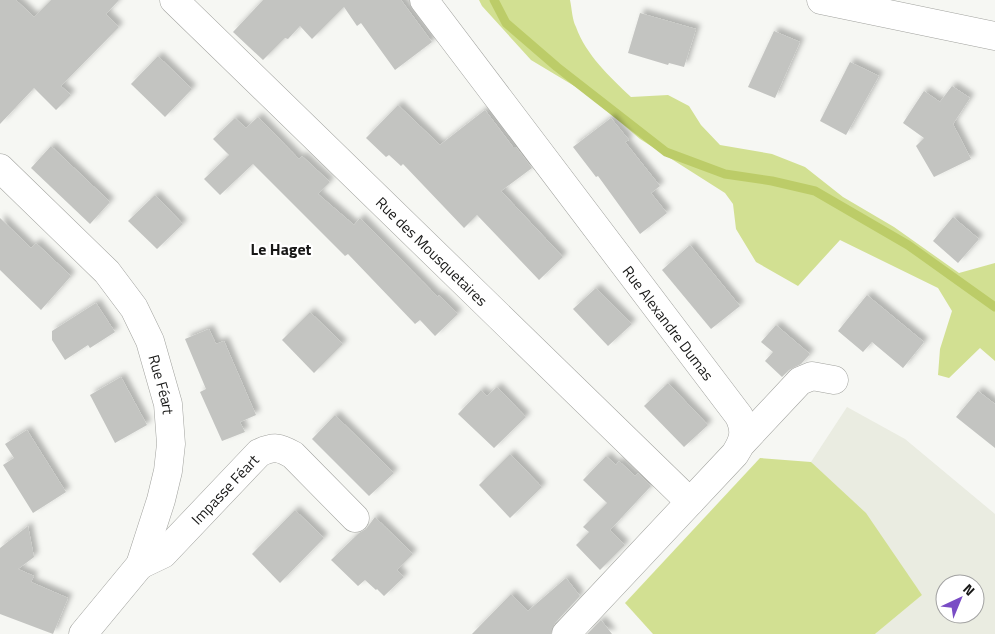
<svg xmlns="http://www.w3.org/2000/svg" width="995" height="634" font-family="'Titillium Web',sans-serif">
  <style>
    .built { fill: #eaece1; fill-rule: evenodd }
    .green { fill: #d2e092 }
    .lines { fill: none; stroke-linecap: round; stroke-linejoin: round }
    .stream { stroke: #bccc68; stroke-width: 9 }
    .building { fill: #c3c4c1; filter: url(#shadow) }
    .minor-casing { stroke: #a1a29e; stroke-width: 29 }
    .minor { stroke: #fff; stroke-width: 28 }
    .labels { text-anchor: middle; dominant-baseline: central; stroke-width: 4.5; stroke-linejoin: round; paint-order: stroke }
    .street-label { font-size: 15px; fill: #171716; stroke: #fff }
    .neighbourhood-label { font-size: 16px; font-weight: bold; fill: #171716; stroke: #fff }
  </style>
  <defs>
    <filter id="shadow"><feDropShadow dx="4.5" dy="-4.5" stdDeviation="2.5" flood-color="#0004"/></filter>
  </defs>
  <rect width="100%" height="100%" fill="#f6f7f3"/>
  <path class="built" d="M847,407L905,439L995,514V634H875L922,595L811,462ZM945,584H975V614H945Z"/>
  <g class="green">
    <path d="M479,0H570C572,9 572,19 576,27C586,55 610,77 631,97L668,95L689,106L701,125L720,145L772,154L805,167L843,197L894,227L959,273L995,263V361L980,348L949,378L938,375L940,349L952,311L938,288L840,240L798,286L756,262L736,229L733,204L725,193L640,139L586,93L531,60L482,6Z"/>
    <polygon points="760,458 811,462 866,513 922,595 875,634 653,634 625,603"/>
  </g>
  <g class="lines">
    <polyline class="stream" points="494,0 506,23 557,67 666,152 725,174 772,181 815,191 908,245 995,307"/>
  </g>
  <g class="building">
    <polygon points="0,0 16,0 34,17 51,0 119,0 106,14 119,27 61,86 71,95 56,110 34,88 0,124"/>
    <polygon points="263,0 401,0 432,42 395,70 361,23 357,26 344,7 312,39 300,26 288,39 285,38 263,60 233,32"/>
    <polygon points="640,13 696,29 684,67 669,63 668,65 628,53"/>
    <polygon points="774,31 800,42 775,98 748,87"/>
    <polygon points="158,56 192,89 165,117 131,84"/>
    <polygon points="850,62 879,76 846,135 820,121"/>
    <polygon points="952,86 970,98 953,124 971,159 934,177 916,146 924,138 903,123 924,91 940,102"/>
    <polygon points="398,105 440,145 485,110 513,147 516,147 532,168 501,191 563,257 539,280 477,215 464,228 403,164 401,166 389,155 386,157 366,138"/>
    <polygon points="258,117 299,159 302,156 330,182 318,194 354,225 360,218 438,297 439,295 458,314 435,336 420,320 415,324 348,254 345,256 253,164 220,195 204,179 229,155 213,139 235,118 246,128"/>
    <polygon points="611,118 629,140 625,142 660,186 651,193 667,213 640,234 598,176 596,177 573,147"/>
    <polygon points="51,146 110,202 90,224 31,168"/>
    <polygon points="155,195 183,224 157,249 128,221"/>
    <polygon points="953,217 979,239 958,263 933,241"/>
    <polygon points="0,218 31,248 36,243 71,276 41,310 0,270"/>
    <polygon points="690,245 740,306 711,329 662,270"/>
    <polygon points="596,288 632,324 608,346 573,309"/>
    <polygon points="867,295 924,342 903,368 872,342 863,352 838,331"/>
    <polygon points="96,303 115,332 90,348 88,345 65,360 52,340 52,331"/>
    <polygon points="310,312 343,344 314,373 282,340"/>
    <polygon points="776,325 810,354 801,364 789,370 782,377 765,361 773,352 761,342"/>
    <polygon points="209,329 216,344 224,341 256,415 240,422 245,432 222,441 200,392 206,389 185,339"/>
    <polygon points="121,377 147,425 115,443 90,395"/>
    <polygon points="668,383 708,425 684,447 644,406"/>
    <polygon points="497,387 526,417 494,448 458,414 481,390 487,396"/>
    <polygon points="978,391 995,404 995,448 956,417"/>
    <polygon points="335,415 394,473 369,496 312,439"/>
    <polygon points="27,430 66,492 33,513 3,465 14,458 5,444"/>
    <polygon points="510,454 542,487 510,518 479,485"/>
    <polygon points="606,456 616,465 619,461 635,476 638,473 651,486 610,530 625,545 600,570 576,545 589,532 583,527 607,503 583,480"/>
    <polygon points="295,510 324,538 280,583 252,554"/>
    <polygon points="375,517 413,554 397,570 404,577 384,596 377,589 376,590 365,580 358,586 331,560 359,533 366,529"/>
    <polygon points="28,526 34,557 18,569 34,576 31,582 68,598 53,634 0,614 0,548"/>
    <polygon points="566,578 580,596 555,623 551,634 472,634 511,594 528,611"/>
    <polygon points="601,620 612,634 587,634"/>
  </g>
  <g class="lines">
    <defs>
      <g id="minor">
        <path id="s1" d="M174,0L690,502"/>
        <path id="s2" d="M424,0L739,416C746,431 744,440 735,454L566,634"/>
        <polyline points="821,0 995,36"/>
        <path id="s3" d="M0,168L107,272L134,308L150,341L168,404L171,444L168,471L161,500L140,565L83,634"/>
        <polyline points="742,443 800,381 812,376 834,380"/>
        <path id="s4" d="M140,565L163,554L259,453C274,446 279,447 293,455L355,518"/>
      </g>
    </defs>
    <use href="#minor" class="minor-casing"/>
    <use href="#minor" class="minor"/>
  </g>
  <g class="labels">
    <g class="street-label">
      <text stroke="none"><textPath href="#s1" startOffset="360">Rue des Mousquetaires</textPath></text>
      <text stroke="none"><textPath href="#s2" startOffset="405">Rue Alexandre Dumas</textPath></text>
      <text stroke="none"><textPath href="#s3" startOffset="276">Rue Féart</textPath></text>
      <text stroke="none"><textPath href="#s4" startOffset="115">Impasse Féart</textPath></text>
    </g>
    <g class="neighbourhood-label">
      <text x="281" y="249">Le Haget</text>
    </g>
  </g>
  <g transform="translate(960 599) rotate(44)"><circle r="24" fill="#ffffff" stroke="#a2a2a2"/>
  <path d="M0-4L9 19L0 12L-9 19Z" fill="#794cc5"/>
  <text y="-8" font-size="14" font-weight="bold" text-anchor="middle" fill="#171716">N</text>
  </g>
</svg>
